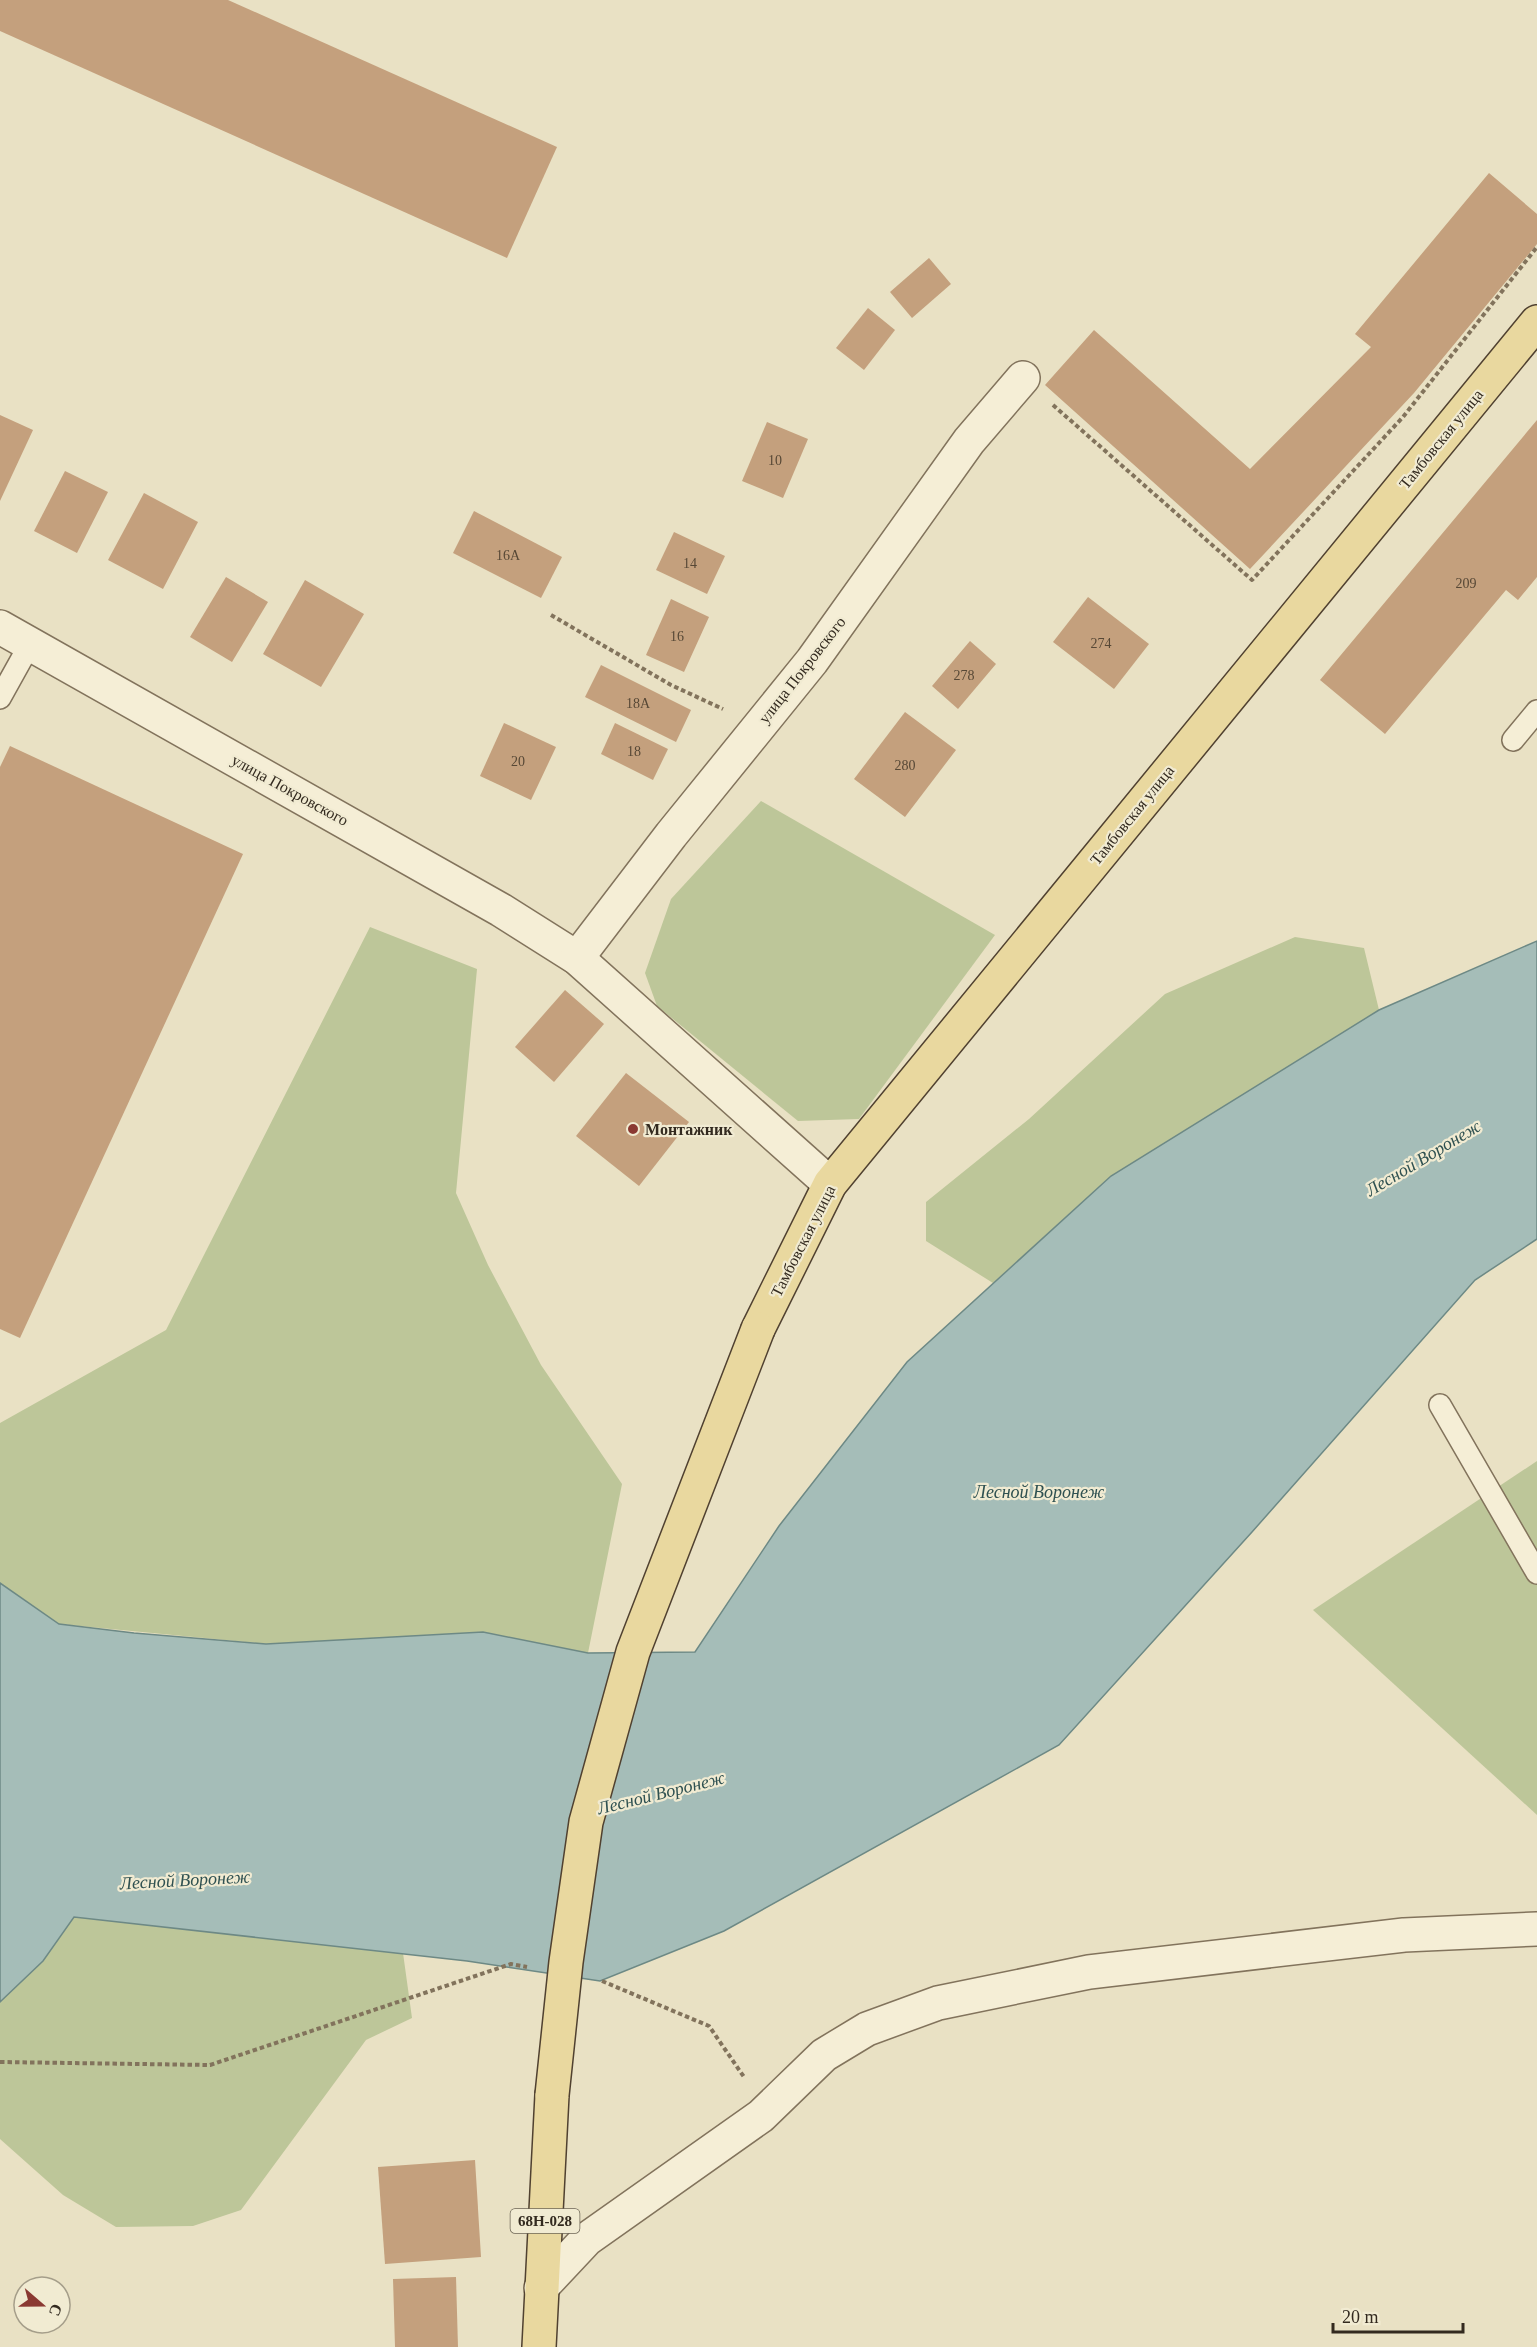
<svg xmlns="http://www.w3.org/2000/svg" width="1537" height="2347" font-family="'Times New Roman',serif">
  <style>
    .green { fill: #bdc699 }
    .water { fill: #a5bdb8; stroke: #6d8985; stroke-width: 1.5 }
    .building { fill: #c4a07d }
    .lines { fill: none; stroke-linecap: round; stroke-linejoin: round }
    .service-casing { stroke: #82735c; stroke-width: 24 }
    .minor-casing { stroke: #82735c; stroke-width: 36 }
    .primary-casing { stroke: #504130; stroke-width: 36 }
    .path { stroke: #82735c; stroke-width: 4; stroke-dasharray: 4.5 3; stroke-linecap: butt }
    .service { stroke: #f5eed6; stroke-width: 21 }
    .minor { stroke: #f5eed6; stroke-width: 33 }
    .primary { stroke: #e9d89f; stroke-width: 33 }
    .primary-bridge-casing { stroke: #504130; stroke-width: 36; stroke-linecap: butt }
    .primary-bridge { stroke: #e9d89f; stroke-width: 33 }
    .poi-dot { fill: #8a3932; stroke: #f1ebd2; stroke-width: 2 }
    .labels { text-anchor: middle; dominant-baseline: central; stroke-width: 4.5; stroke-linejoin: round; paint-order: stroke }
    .number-label { font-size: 14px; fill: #574836 }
    .shield { fill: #f1ebd2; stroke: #6c6455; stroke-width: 1.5 }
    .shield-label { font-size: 15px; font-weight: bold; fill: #332a1f }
    .street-label { font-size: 16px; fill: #332a1f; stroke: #f1ebd2 }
    .poi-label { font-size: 16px; font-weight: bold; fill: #332a1f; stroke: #f1ebd2; text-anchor: start }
    .water-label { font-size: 18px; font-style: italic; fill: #2f5151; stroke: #f1ebd2 }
  </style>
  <rect width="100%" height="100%" fill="#e9e1c4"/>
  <g class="green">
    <polygon points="761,801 995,935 859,1119 798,1121 657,1006 645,973 671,899"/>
    <polygon points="370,927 477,969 456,1193 488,1265 541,1365 622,1484 588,1653 483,1632 266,1644 59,1624 0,1583 0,1423 166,1330"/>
    <polygon points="1295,937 1364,948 1379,1010 1111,1176 993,1283 926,1241 926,1202 1029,1119 1165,994"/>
    <polygon points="1537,1461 1537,1815 1313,1610"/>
    <polygon points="74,1917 403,1953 412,2018 366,2040 241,2210 193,2226 116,2227 63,2195 0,2139 0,2002 43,1961"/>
  </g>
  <polygon class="water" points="1537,941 1537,1239 1475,1280 1252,1532 1059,1745 724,1931 600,1981 467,1961 74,1917 43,1961 0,2002 0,1583 59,1624 134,1633 266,1644 483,1632 588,1653 695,1652 779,1526 907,1362 1111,1176 1379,1010"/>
  <g class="building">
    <polygon points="0,0 228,0 557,147 507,258 0,31"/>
    <polygon points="1489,173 1537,214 1537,244 1414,393 1250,569 1045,385 1094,330 1250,469 1371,347 1355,334"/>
    <polygon points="929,258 951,284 912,318 890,292"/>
    <polygon points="868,308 895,330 864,370 836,348"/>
    <polygon points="0,415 33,430 0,501"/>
    <polygon points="1537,420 1537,577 1518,600 1506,590 1385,734 1320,680"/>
    <polygon points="767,422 808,439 783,498 742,481"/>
    <polygon points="65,471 108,492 77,553 34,531"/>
    <polygon points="144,493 198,522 163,589 108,560"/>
    <polygon points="474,511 562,557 541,598 453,553"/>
    <polygon points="674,532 725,556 707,594 656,570"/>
    <polygon points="226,577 268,602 232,662 190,637"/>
    <polygon points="305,580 364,614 321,687 263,654"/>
    <polygon points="1088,597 1149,644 1114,689 1053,642"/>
    <polygon points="671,599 709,617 684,672 646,655"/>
    <polygon points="970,641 996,664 958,709 932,686"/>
    <polygon points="601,665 691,710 676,742 585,697"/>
    <polygon points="905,712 956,750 905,817 854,779"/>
    <polygon points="504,723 556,747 531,800 480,776"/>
    <polygon points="615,723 668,749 653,780 601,754"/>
    <polygon points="10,746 243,854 20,1338 0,1329 0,767"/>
    <polygon points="565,990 604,1024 554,1082 515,1047"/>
    <polygon points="626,1073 689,1122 639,1186 576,1136"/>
    <polygon points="475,2160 481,2257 385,2264 378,2167"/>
    <polygon points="456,2277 458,2347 395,2347 393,2279"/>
  </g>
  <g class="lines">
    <defs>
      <g id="service">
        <polyline points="0,698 30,644"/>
        <polyline points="1513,740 1537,711"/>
        <polyline points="1440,1405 1537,1573"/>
      </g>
      <g id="minor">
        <polyline points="0,627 501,910 577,958 830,1184"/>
        <polyline points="577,958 671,835 812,661 969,441 1023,378"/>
        <polyline points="541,2288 587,2239 761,2116 824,2055 867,2029 938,2003 1089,1972 1404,1935 1537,1929"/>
      </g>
      <g id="primary">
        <polyline points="758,1329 830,1184 1537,322"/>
        <polyline points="539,2347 552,2095"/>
      </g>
    </defs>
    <use href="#service" class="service-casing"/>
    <use href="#minor" class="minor-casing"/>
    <use href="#primary" class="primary-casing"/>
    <g class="path">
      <polyline points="1053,405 1252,580 1403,417 1537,247"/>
      <polyline points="551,615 671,685 723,709"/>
      <polyline points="602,1981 709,2026 744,2077"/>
      <polyline points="0,2062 210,2065 511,1964 527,1967"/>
    </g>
    <use href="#service" class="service"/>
    <use href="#minor" class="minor"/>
    <use href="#primary" class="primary"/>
    <defs>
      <polyline id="primary-bridge" points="552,2095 566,1962 586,1822 633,1652 758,1329"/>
    </defs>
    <use href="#primary-bridge" class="primary-bridge-casing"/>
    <use href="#primary-bridge" class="primary-bridge"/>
  </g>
  <circle class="poi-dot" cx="633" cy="1129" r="6"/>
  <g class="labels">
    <g class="number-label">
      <text x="775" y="460">10</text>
      <text x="508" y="555">16А</text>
      <text x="690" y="563">14</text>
      <text x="1466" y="583">209</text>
      <text x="677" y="636">16</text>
      <text x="1101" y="643">274</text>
      <text x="964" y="675">278</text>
      <text x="638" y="703">18А</text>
      <text x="634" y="751">18</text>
      <text x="518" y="761">20</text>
      <text x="905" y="765">280</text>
    </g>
    <rect class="shield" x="510.5" y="2209" width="69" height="24" rx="4.5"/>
    <g class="shield-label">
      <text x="545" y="2221">68Н-028</text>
    </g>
    <g class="street-label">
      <text transform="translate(1441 439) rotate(-51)">Тамбовская улица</text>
      <text transform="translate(802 670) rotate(-52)">улица Покровского</text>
      <text transform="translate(290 790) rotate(29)">улица Покровского</text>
      <text transform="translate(1132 815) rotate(-51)">Тамбовская улица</text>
      <text transform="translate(803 1241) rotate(-63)">Тамбовская улица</text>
    </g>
    <g class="poi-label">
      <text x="645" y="1129">Монтажник</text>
    </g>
    <g class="water-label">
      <text transform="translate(1423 1158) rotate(-31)">Лесной Воронеж</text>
      <text x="1039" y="1492">Лесной Воронеж</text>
      <text transform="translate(661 1793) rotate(-14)">Лесной Воронеж</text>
      <text transform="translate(185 1880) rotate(-3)">Лесной Воронеж</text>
    </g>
  </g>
  <g transform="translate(42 2305) rotate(110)"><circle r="28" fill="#f1ebd2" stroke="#a59e8a" stroke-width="1.5"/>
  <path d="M0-4.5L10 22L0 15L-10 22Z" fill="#8a3932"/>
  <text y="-9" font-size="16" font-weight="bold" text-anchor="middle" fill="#332a1f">С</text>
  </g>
  <path d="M1333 2323v9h130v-9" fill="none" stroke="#332a1f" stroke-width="3"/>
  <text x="1342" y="2323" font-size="18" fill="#332a1f" stroke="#f1ebd2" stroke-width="4.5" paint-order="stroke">20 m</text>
</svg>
